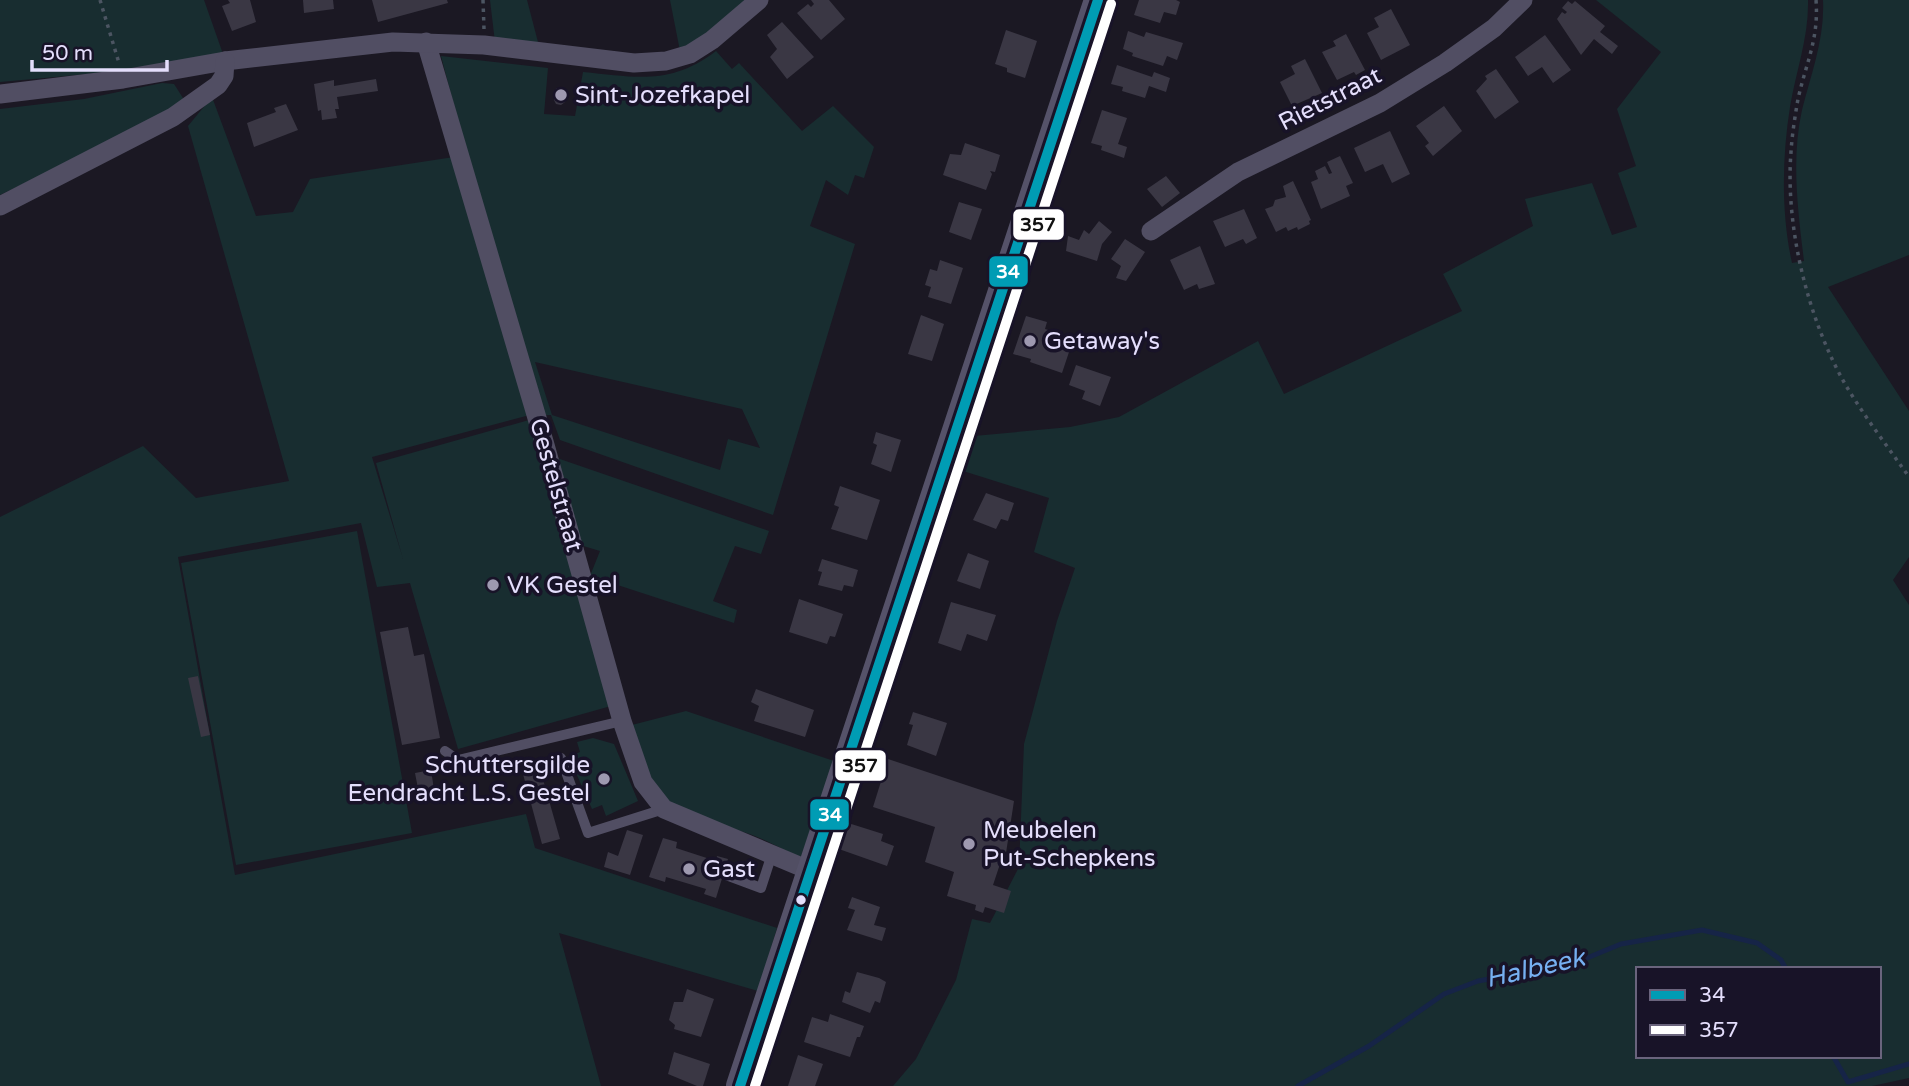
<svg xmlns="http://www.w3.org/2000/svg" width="1909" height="1086" font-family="'Varela Round',sans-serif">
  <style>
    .green { fill: #182d30; fill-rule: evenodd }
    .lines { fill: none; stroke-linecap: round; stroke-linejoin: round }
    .stream { stroke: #162447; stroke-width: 5 }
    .building { fill: #3a3744 }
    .path { stroke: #4c5562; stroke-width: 3.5; stroke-dasharray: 3.5 5; stroke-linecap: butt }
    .lane { stroke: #514e63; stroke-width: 10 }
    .street { stroke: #514e63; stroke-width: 19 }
    .secondary { stroke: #555269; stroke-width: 28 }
    .bus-1-casing { stroke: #181328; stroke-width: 16 }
    .bus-2-casing { stroke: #181328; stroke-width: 16 }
    .bus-1 { stroke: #009cb4; stroke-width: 10 }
    .bus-2 { stroke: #fff; stroke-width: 10 }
    .poi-dot { fill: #9e99b0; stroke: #181328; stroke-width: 2.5 }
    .bus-dot { fill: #e4defc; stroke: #181328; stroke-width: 2.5 }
    .labels { text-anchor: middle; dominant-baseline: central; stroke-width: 7; stroke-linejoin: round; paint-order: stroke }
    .poi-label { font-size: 24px; fill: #e4defc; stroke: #181328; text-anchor: start }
    .street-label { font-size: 24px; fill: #e4defc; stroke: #181328 }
    .water-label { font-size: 26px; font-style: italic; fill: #76aff1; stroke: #181328 }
    .line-badge { stroke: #181328; stroke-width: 2.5 }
    .badge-label { font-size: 19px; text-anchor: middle; font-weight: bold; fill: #fff }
    .pale-badge-label { font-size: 19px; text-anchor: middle; font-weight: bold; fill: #111 }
  </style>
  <rect width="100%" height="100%" fill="#1b1823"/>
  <g class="green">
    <polygon points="0,0 204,0 223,54 100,73 0,82"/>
    <polygon points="490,0 527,0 539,46 495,42"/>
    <polygon points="670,0 748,0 710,35 680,51"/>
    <path d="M1596,0H1808C1809,37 1796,71 1790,107C1782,157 1781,213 1792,263L1804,261C1798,212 1791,159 1802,110C1811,74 1825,38 1823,0H1909V255L1828,287L1909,411V557L1893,580L1909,605V1078L1872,1086H893L916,1059L956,980L972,919L990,923L1019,867L1024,744L1057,621L1075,568L1034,552L1049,498L960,470L974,436L1070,427L1119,417L1258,341L1284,394L1462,311L1443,274L1533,226L1525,199L1592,183L1612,235L1637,227L1618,173L1636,166L1617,109L1661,52ZM1638,969H1879V1056H1638Z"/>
    <path d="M716,51L732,69L739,63L802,131L833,106L874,147L864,178L855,175L848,195L826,180L810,226L855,244L773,515L560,440L551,415L526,416L372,457L403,559L376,463L529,420L611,706L458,749L410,583L377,587L361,523L178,557L235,875L526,814L535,848L777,928L758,991L559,933L601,1086H0V517L143,446L196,498L289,481L188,126L212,97L256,216L293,212L310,179L467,155L441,56L548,68L544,114L575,116L583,72C636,77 670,86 716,51ZM535,362L742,409L760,448L728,439L720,470L552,415Z"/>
    <polygon points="162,83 174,84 183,98 179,109 0,195 0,109 84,99"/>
    <polygon points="557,458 769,531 761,554 735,546 713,601 737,610 734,623 590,576 600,551 580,545"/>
    <polygon points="357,531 412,833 236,865 181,563"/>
    <path d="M686,711L834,761L801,857C787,852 776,845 762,839C735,826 689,823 668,802C649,783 639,751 628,726Z"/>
    <polygon points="593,738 614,744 638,801 606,816 602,805 592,809 569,757 580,752 577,742"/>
  </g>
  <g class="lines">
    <g class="stream">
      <polyline points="1833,1056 1848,1082 1909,1064"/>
      <polyline points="1298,1086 1369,1046 1444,994 1478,981 1570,965 1621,944 1702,930 1757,943 1781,960 1786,969"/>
    </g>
  </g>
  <g class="building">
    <polygon points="228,0 250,0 256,22 232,31 222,6 230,3"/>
    <polygon points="303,0 333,0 334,9 304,13"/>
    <polygon points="372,0 447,0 448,3 378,22"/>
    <polygon points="811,0 829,0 845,19 821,40 797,13 808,4 811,7 814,4"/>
    <polygon points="1139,0 1176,0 1180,2 1176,15 1164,12 1160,23 1134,15"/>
    <polygon points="1568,1 1572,4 1575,1 1605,26 1600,32 1618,46 1612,54 1594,39 1581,55 1557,19 1562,12 1565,14 1567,12 1562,8"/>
    <polygon points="1391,9 1410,45 1381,60 1367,33 1379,27 1374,18"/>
    <polygon points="782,22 814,57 787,79 770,57 777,49 767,35"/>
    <polygon points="1006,30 1037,41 1025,78 1007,72 1007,68 995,64"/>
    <polygon points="1128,31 1144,37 1146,32 1183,43 1177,60 1167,56 1163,66 1132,56 1133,53 1123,49"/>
    <polygon points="1346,34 1365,70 1356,75 1354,72 1337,80 1322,52 1336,46 1333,41"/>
    <polygon points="1545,35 1571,70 1553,83 1542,67 1528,76 1515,57"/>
    <polygon points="1305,59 1322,93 1292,106 1280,82 1295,74 1291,66"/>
    <polygon points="1117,65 1152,77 1154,72 1170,78 1166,92 1149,86 1145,98 1122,91 1123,87 1111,84"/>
    <polygon points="1496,69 1519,102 1495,119 1476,91 1487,79 1485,76"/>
    <polygon points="376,79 378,91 337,97 339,109 335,109 337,118 322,120 321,110 318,111 314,84 334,80 334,86"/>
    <polygon points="556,88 568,91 565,102 561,105 556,104 554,100"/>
    <polygon points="286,104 298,130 254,147 247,123 276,112 274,108"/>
    <polygon points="1444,106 1462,131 1433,156 1425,146 1429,143 1416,126"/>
    <polygon points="1102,110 1127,118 1118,144 1127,147 1124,158 1101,150 1102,146 1091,143"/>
    <polygon points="1390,131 1410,174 1392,183 1383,164 1365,172 1354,148"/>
    <polygon points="965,143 1000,155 995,172 990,171 992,174 986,190 943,175 950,154 961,155"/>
    <polygon points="1340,156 1353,183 1346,186 1350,196 1321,209 1311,182 1318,179 1315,171 1325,166 1329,174 1332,173 1327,162"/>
    <polygon points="1166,176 1180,193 1162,207 1147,189"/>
    <polygon points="1293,181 1311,220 1309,221 1310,224 1298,230 1297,227 1288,231 1286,227 1276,232 1265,209 1273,206 1275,200 1286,197 1283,186"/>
    <polygon points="959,202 982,209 971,240 949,232"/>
    <polygon points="1244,209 1257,238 1246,244 1243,239 1225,247 1213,221"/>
    <polygon points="1099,221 1112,232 1102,244 1097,261 1066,251 1068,236 1079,240 1084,230 1089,234"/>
    <polygon points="1125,239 1145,252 1126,281 1116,278 1121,266 1111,259"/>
    <polygon points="1200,246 1215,284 1199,289 1197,284 1184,290 1170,260"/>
    <polygon points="940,260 963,268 951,304 928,297 931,287 925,285 930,269 937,271"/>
    <polygon points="921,315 944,324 932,361 908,354"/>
    <polygon points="1026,316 1047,322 1045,329 1055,332 1053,339 1071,346 1062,373 1030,362 1031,359 1013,354"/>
    <polygon points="1076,365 1111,377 1100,406 1082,399 1085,391 1069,385"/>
    <polygon points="876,432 901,440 891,472 871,464 877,445 873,443"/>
    <polygon points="840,486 880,500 867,540 831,529 839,507 834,505"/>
    <polygon points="986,493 1014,503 1008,521 1001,519 996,529 973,520"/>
    <polygon points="968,553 989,561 980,589 957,581"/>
    <polygon points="822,559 858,570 853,587 844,585 842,591 818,585 822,572 818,571"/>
    <polygon points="799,599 843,614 835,637 830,636 827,644 789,632"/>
    <polygon points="951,602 996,615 987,641 967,634 961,651 938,643"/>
    <polygon points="408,627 414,656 424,654 440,738 402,745 380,632"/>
    <polygon points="198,676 210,735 201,737 188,678"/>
    <polygon points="756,689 814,710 805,737 754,721 759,706 751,702"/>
    <polygon points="913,712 947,723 936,756 907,745 913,725 909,724"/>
    <polygon points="888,759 1014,801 1004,866 1000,864 993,885 1011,891 1004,913 985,907 983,913 975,910 976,905 947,896 954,872 925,862 935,827 873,807"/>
    <polygon points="540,769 560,839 542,844 523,774"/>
    <polygon points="431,770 435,796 420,799 415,773"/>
    <polygon points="845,822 883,834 881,841 894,846 887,866 836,848"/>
    <polygon points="627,830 643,835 630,875 604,867 608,852 618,856"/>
    <polygon points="663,838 677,842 676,848 716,861 717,856 728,859 716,898 704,894 706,889 666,877 665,882 649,877"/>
    <polygon points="852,897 880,907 874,925 886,928 882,941 847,930 855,910 848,908"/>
    <polygon points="857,972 879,978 886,982 880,1003 875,1001 870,1013 842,1002 845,991 850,993"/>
    <polygon points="687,989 714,999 701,1037 674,1029 675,1025 669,1020 674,1002 683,1002"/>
    <polygon points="830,1014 864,1026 860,1037 857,1037 850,1057 804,1042 812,1017 828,1022"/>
    <polygon points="674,1052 710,1064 703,1086 697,1086 668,1074"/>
    <polygon points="798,1055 823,1064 815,1086 788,1086"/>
  </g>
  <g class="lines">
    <g class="path">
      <polyline points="100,0 119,63"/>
      <polyline points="483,0 484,29"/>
      <path d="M1816,0C1819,39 1806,63 1798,99C1795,116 1792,135 1791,152C1785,227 1808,319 1845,384C1864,416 1888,447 1909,477"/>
    </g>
    <g class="lane">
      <polyline points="445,751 458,760 622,721"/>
      <polyline points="561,758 588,833 664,809"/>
      <polyline points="726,875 761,888 772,854"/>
    </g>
    <g class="street">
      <polyline points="426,42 545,445 622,721 643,782 664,809 811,871"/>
      <polyline points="0,94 123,79 225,61 393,42 484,45 634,63 666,61 690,54 712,40 759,0"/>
      <polyline points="0,206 173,117 218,85 224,76 225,61"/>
      <polyline points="1151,231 1238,172 1380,103 1445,63 1494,28 1523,0"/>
    </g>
    <polyline class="secondary" points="740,1086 1098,0"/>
    <defs>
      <polyline id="bus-1" points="740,1086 1098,0"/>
      <polyline id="bus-2" points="755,1086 1111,4"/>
    </defs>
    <use href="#bus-1" class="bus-1-casing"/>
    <use href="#bus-2" class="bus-2-casing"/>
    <use href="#bus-1" class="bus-1"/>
    <use href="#bus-2" class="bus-2"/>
  </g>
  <g class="poi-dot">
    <circle cx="561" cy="95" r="7"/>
    <circle cx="1030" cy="341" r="7"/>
    <circle cx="493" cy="585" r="7"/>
    <circle cx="604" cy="779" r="7"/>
    <circle cx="969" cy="844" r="7"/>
    <circle cx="689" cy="869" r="7"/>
  </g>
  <circle class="bus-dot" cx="801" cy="900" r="6"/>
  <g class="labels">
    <g class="poi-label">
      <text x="575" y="95">Sint-Jozefkapel</text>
      <text x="1044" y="341">Getaway's</text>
      <text x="507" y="585">VK Gestel</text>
      <text x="590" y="765" text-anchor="end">Schuttersgilde<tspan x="590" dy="28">Eendracht L.S. Gestel</tspan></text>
      <text x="983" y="830">Meubelen<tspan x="983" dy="28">Put-Schepkens</tspan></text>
      <text x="703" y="869">Gast</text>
    </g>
    <g class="street-label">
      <text transform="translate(1330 99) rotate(-27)">Rietstraat</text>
      <text transform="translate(556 485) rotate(74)">Gestelstraat</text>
    </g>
    <g class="water-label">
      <text transform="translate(1535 968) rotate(-13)">Halbeek</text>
    </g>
  </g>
  <g class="line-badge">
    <rect x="1012" y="208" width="53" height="33" rx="7" fill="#fff"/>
    <rect x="988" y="255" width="41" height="33" rx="7" fill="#009cb4"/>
    <rect x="834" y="749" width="53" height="33" rx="7" fill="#fff"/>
    <rect x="809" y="798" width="41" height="33" rx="7" fill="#009cb4"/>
  </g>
  <g class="badge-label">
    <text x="1008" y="278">34</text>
    <text x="830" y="821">34</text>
  </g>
  <g class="pale-badge-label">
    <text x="1038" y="231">357</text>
    <text x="860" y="772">357</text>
  </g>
  <rect x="1636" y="967" width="245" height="91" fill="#181328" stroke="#6a647d" stroke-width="2"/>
  <rect x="1650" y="990" width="35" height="10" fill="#009cb4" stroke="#6a647d" stroke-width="2"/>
  <text x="1699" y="1002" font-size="21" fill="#e4defc">34</text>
  <rect x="1650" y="1025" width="35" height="10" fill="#ffffff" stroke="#6a647d" stroke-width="2"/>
  <text x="1699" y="1037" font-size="21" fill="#e4defc">357</text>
  <path d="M32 60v10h135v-10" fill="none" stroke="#e4defc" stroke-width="3.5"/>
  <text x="42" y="60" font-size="21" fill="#e4defc" stroke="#181328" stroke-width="5" paint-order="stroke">50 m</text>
</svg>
